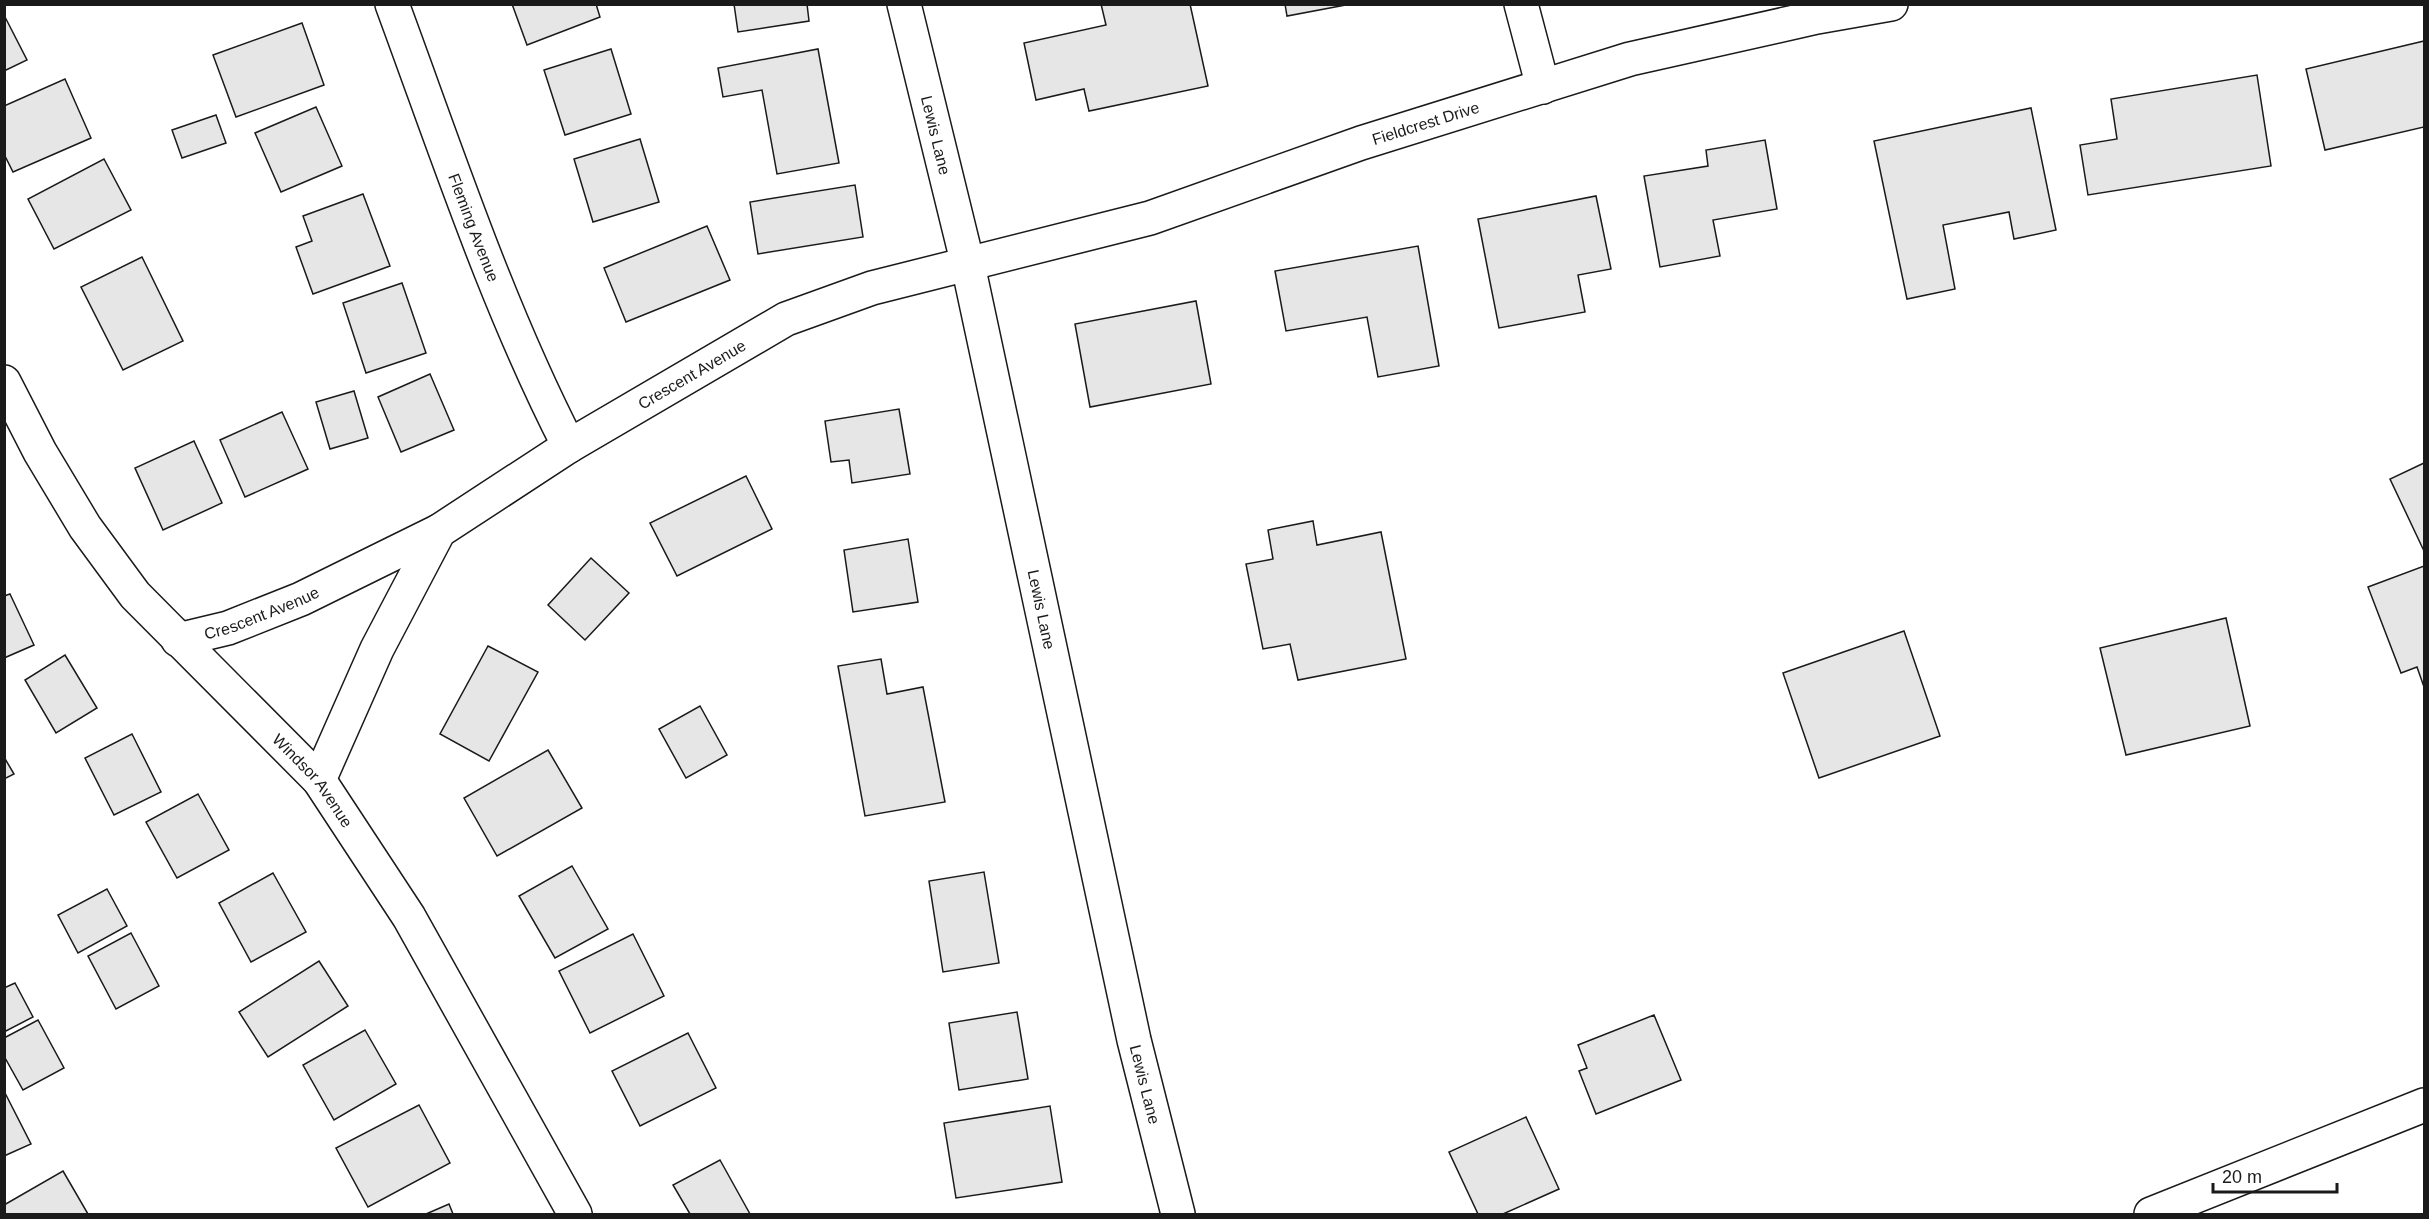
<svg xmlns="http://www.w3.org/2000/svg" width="2429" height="1219" font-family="Helvetica,sans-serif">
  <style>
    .building { fill: #e6e6e6; stroke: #1a1a1a; stroke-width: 1.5 }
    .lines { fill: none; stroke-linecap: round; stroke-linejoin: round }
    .minor-casing { stroke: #1a1a1a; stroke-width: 36 }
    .tertiary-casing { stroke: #1a1a1a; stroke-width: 36 }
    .minor { stroke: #fff; stroke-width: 33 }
    .tertiary { stroke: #fff; stroke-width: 33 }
    .labels { text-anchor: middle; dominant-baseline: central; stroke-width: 4.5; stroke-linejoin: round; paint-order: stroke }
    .street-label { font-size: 16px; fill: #1a1a1a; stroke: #fff }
  </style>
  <rect width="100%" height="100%" fill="#fff"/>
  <g class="building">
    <polygon points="512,4 596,4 600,17 527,45"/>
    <polygon points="734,4 807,4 809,21 738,32"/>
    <polygon points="1101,4 1190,4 1208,86 1089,111 1084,89 1036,100 1024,43 1106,25"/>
    <polygon points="1285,4 1351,4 1287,16"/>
    <polygon points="4,15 27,60 4,71"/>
    <polygon points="302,23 324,85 236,117 213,55"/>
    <polygon points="2424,41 2424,127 2325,150 2306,69"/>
    <polygon points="611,49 631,114 565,135 544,70"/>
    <polygon points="818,49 839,163 777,174 762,90 723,97 718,68"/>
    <polygon points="2257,75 2271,166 2088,195 2080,145 2117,139 2111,99"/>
    <polygon points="65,79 91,138 13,172 4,154 4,106"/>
    <polygon points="316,107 342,166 281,192 255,133"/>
    <polygon points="2031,108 2056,230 2014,239 2009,212 1943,225 1955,289 1907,299 1874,141"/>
    <polygon points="216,115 226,143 182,158 172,130"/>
    <polygon points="640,139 659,202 593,222 574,159"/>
    <polygon points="1765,140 1777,209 1713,220 1720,256 1660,267 1644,176 1708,166 1706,150"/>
    <polygon points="104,159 131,210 54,249 28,199"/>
    <polygon points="855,185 863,237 758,254 750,202"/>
    <polygon points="363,194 390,266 313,294 296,247 312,241 303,216"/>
    <polygon points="1596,196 1611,269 1578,275 1585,312 1499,328 1478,219"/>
    <polygon points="707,226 730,280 626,322 604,268"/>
    <polygon points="1418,246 1439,366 1378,377 1367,317 1286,331 1275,271"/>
    <polygon points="142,257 183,341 123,370 81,287"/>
    <polygon points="402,283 426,353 366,373 343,303"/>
    <polygon points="1196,301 1211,384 1090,407 1075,324"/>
    <polygon points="430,374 454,430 401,452 378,397"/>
    <polygon points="354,391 368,438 330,449 316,402"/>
    <polygon points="899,409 910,474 852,483 849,460 831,462 825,421"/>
    <polygon points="282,412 308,469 245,497 220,440"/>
    <polygon points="194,441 222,503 163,530 135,468"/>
    <polygon points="2424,463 2424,551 2390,479"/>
    <polygon points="746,476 772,529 677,576 650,523"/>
    <polygon points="1313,521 1317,545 1381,532 1406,659 1298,680 1290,644 1263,649 1246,564 1273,559 1268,530"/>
    <polygon points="908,539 918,602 853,612 844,550"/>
    <polygon points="591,558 629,593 585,640 548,605"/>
    <polygon points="2424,566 2424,687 2417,667 2401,673 2368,587"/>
    <polygon points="10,594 34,645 4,658 4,596"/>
    <polygon points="2226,618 2250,726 2126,755 2100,648"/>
    <polygon points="1904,631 1940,736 1819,778 1783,673"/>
    <polygon points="488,646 538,672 489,761 440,734"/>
    <polygon points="65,655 97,708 56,733 25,680"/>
    <polygon points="881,659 887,694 923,687 945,802 865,816 838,666"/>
    <polygon points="700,706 727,755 686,778 659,729"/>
    <polygon points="132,734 161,792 114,815 85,758"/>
    <polygon points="548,750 582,808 497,856 464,798"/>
    <polygon points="4,757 14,774 4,779"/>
    <polygon points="198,794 229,850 177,878 146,822"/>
    <polygon points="572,866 608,929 555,958 519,896"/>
    <polygon points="984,872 999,963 943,972 929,881"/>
    <polygon points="273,873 306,932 251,962 219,903"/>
    <polygon points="107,889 127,926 78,953 58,915"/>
    <polygon points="131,933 159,986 116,1009 88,956"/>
    <polygon points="633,934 664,996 590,1033 559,971"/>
    <polygon points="319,961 348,1006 268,1057 239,1012"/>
    <polygon points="15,983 33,1017 4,1032 4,988"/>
    <polygon points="1017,1012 1028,1079 959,1090 949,1023"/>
    <polygon points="1654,1015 1681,1080 1596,1114 1579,1071 1587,1068 1578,1045"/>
    <polygon points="38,1020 64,1068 23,1090 4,1056 4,1038"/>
    <polygon points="365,1030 396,1084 334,1120 303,1065"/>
    <polygon points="688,1033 716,1088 640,1126 612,1071"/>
    <polygon points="4,1091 31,1144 4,1156"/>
    <polygon points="419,1105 450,1163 368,1207 336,1148"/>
    <polygon points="1050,1106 1062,1182 956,1198 944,1123"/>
    <polygon points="1526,1117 1559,1189 1503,1214 1478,1214 1449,1152"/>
    <polygon points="720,1160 750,1214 690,1214 673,1185"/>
    <polygon points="63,1171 88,1214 4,1214 4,1205"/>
    <polygon points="449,1204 453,1214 426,1214"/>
  </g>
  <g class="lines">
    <defs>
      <g id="minor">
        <path id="s1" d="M392,4C447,153 497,306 569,446"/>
        <polyline points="1521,4 1543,87"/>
        <path id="s2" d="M4,382L40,452L85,527L135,595L319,780L409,917L575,1214"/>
        <path id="s3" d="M178,640L228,628L301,599L439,531"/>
        <path id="s4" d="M319,780L377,649L439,531L569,446L786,319L872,288L1150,218L1361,143L1630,59L1817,17L1891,4"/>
      </g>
      <g id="tertiary">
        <path id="s5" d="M904,4L968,265L1134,1040L1178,1214"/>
        <polyline points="2151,1214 2424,1105"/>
      </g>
    </defs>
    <use href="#minor" class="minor-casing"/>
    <use href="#tertiary" class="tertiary-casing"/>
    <use href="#minor" class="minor"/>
    <use href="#tertiary" class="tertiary"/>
  </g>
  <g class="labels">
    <g class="street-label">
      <text stroke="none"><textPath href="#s4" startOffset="1353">Fieldcrest Drive</textPath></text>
      <text stroke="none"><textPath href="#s5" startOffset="135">Lewis Lane</textPath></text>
      <text stroke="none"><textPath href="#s1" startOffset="238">Fleming Avenue</textPath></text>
      <text stroke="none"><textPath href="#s4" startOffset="574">Crescent Avenue</textPath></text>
      <text stroke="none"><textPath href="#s5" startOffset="621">Lewis Lane</textPath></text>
      <text stroke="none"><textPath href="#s3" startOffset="88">Crescent Avenue</textPath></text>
      <text stroke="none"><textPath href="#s2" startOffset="508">Windsor Avenue</textPath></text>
      <text stroke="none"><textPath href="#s5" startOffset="1107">Lewis Lane</textPath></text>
    </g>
  </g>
  <rect width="2429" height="1219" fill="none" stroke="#1a1a1a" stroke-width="12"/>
  <path d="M2213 1183v9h124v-9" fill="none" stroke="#1a1a1a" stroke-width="3"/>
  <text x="2222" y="1183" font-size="18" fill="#1a1a1a" stroke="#ffffff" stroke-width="4.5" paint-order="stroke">20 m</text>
</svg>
